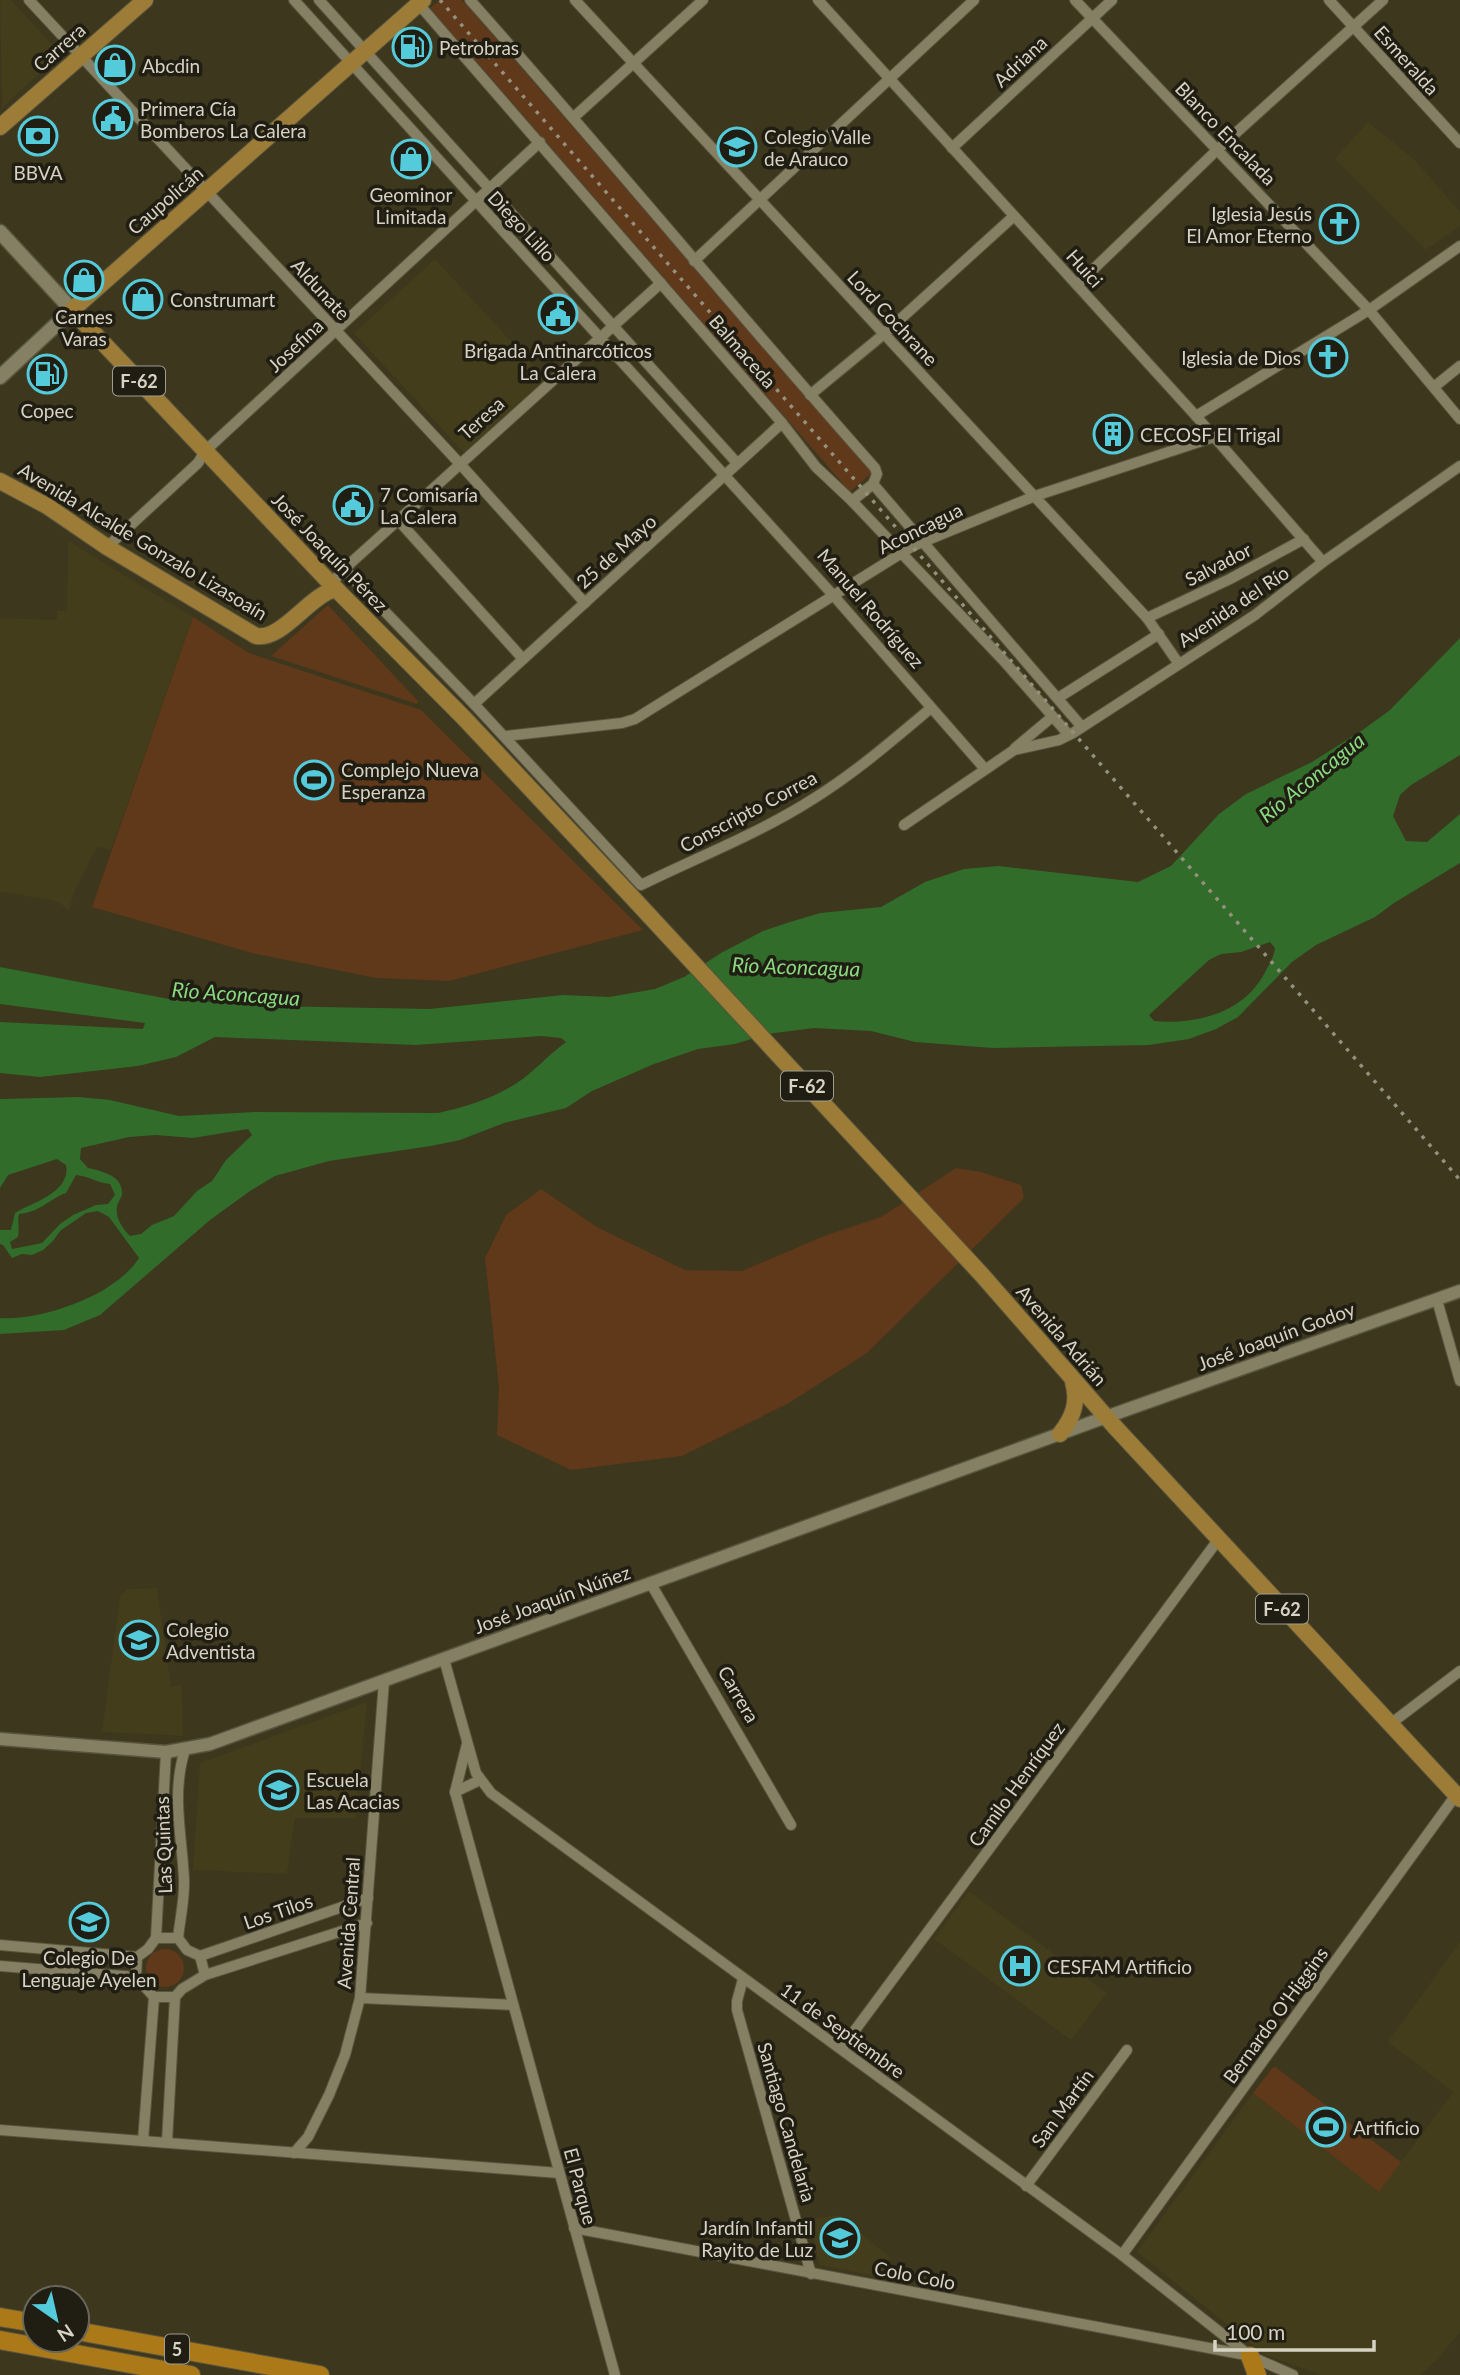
<svg xmlns="http://www.w3.org/2000/svg" width="1460" height="2375" font-family="Lato,sans-serif">
  <style>
    .built { fill: #433d1b }
    .green { fill: #60381a }
    .water { fill: #316c2b; fill-rule: evenodd }
    .lines { fill: none; stroke-linecap: round; stroke-linejoin: round }
    .minor-casing { stroke: #59543e; stroke-width: 12 }
    .tertiary-casing { stroke: #59543e; stroke-width: 15 }
    .secondary-casing { stroke: #59543e; stroke-width: 17 }
    .primary-casing { stroke: #59543e; stroke-width: 18 }
    .motorway-casing { stroke: #59543e; stroke-width: 20 }
    .minor { stroke: #858063; stroke-width: 10 }
    .tertiary { stroke: #858063; stroke-width: 12 }
    .secondary { stroke: #858063; stroke-width: 14 }
    .primary { stroke: #9c7c36; stroke-width: 16 }
    .motorway { stroke: #ac7918; stroke-width: 18 }
    .rail { stroke: #95917e; stroke-width: 3.5; stroke-dasharray: 3.5 7; stroke-linecap: butt }
    .labels { text-anchor: middle; dominant-baseline: central; stroke-width: 7; stroke-linejoin: round; paint-order: stroke }
    .shield { fill: #201e13; stroke: #9f9d8f; stroke-width: 2 }
    .shield-label { font-size: 18px; font-weight: bold; fill: #d6d3c4 }
    .street-label { font-size: 19px; fill: #d6d3c4; stroke: #201e13 }
    .poi-label { font-size: 19px; fill: #d6d3c4; stroke: #201e13; text-anchor: start }
    .water-label { font-size: 21px; font-style: italic; fill: #89d980; stroke: #201e13 }
  </style>
  <rect width="100%" height="100%" fill="#3c371d"/>
  <g class="built">
    <polygon points="2,0 11,0 61,54 2,108 0,2"/>
    <polygon points="1368,122 1414,159 1460,212 1460,226 1426,250 1335,159"/>
    <polygon points="435,259 547,380 466,455 354,333"/>
    <polygon points="68,541 193,617 111,850 97,847 75,890 69,911 61,904 51,900 0,892 0,618 57,620 57,611 67,611"/>
    <polygon points="157,1588 171,1687 182,1685 183,1736 102,1732 120,1596 128,1589"/>
    <polygon points="367,1702 356,1818 295,1818 287,1874 193,1870 200,1763"/>
    <polygon points="969,1891 1107,1993 1071,2040 934,1939"/>
    <polygon points="1460,1942 1460,2332 1438,2359 1420,2375 1321,2375 1265,2355 1137,2252 1253,2093 1379,2191 1453,2092 1388,2042"/>
    <polygon points="839,2215 890,2257 880,2277 820,2265 808,2219"/>
  </g>
  <g class="green">
    <polygon points="440,0 462,0 873,472 850,492 430,8"/>
    <polygon points="328,605 418,701 417,704 271,656"/>
    <polygon points="193,617 249,653 421,710 643,930 449,981 376,978 252,953 92,907"/>
    <polygon points="956,1168 981,1172 1021,1185 1024,1198 867,1353 789,1403 682,1456 571,1470 497,1435 499,1387 485,1258 506,1215 541,1189 597,1227 685,1270 742,1271 824,1236 881,1217"/>
    <circle cx="165" cy="1968" r="19"/>
    <polygon points="1274,2066 1401,2162 1379,2192 1253,2093"/>
  </g>
  <path class="water" d="M1460,638V755L1411,785L1400,795L1393,816L1406,841L1427,842L1460,814V863L1394,903L1375,917L1316,945L1292,962L1238,1017L1216,1029L1189,1039L1149,1045L993,1048L915,1042L871,1031L814,1028L767,1034L735,1044L698,1049L654,1064L592,1091L566,1108L504,1123L460,1140L431,1146L329,1161L275,1176L250,1191L210,1220L100,1315L64,1330L0,1334V1318C42,1321 116,1295 139,1258L109,1217L98,1211L86,1213L60,1231L53,1241L43,1250L32,1255L22,1254L12,1258L3,1245L0,1244V1230H11L15,1213C34,1202 71,1192 66,1165L57,1159L8,1175L0,1188V1099L79,1097L110,1100L179,1116L256,1112L438,1113C469,1106 498,1097 524,1078C538,1067 551,1053 566,1042L561,1038L541,1036L416,1045L215,1037L176,1057L138,1066L40,1077L0,1073V1022L143,1029L145,1023L0,1004V967L169,999L270,1006L430,1009L563,995L609,997L655,989L684,977L721,953L763,931L790,922L820,913L881,907L925,882L964,869L998,866L1138,882L1171,866L1219,814L1246,794L1312,762L1364,729L1390,710ZM1270,942L1275,948C1274,957 1269,965 1264,974C1243,1013 1196,1025 1154,1021L1149,1015L1209,960L1221,954L1241,952ZM248,1129L252,1135L226,1160L212,1181L197,1191L174,1216L152,1225L141,1234L130,1236C123,1229 115,1218 117,1207C118,1201 123,1197 122,1191C121,1175 101,1171 88,1168L80,1159L81,1148L129,1137L156,1135L193,1138ZM76,1175C89,1176 97,1183 110,1184L115,1195L108,1204L96,1205L73,1215L60,1224L42,1243L12,1249L10,1242L18,1237C20,1229 17,1222 19,1214C40,1212 48,1200 66,1193Z"/>
  <g class="lines">
    <defs>
      <g id="minor">
        <polyline points="29,0 461,465 585,603"/>
        <polyline points="294,0 833,595 985,769"/>
        <polyline points="319,0 737,463"/>
        <path d="M470,0C607,154 738,314 875,468L877,474L873,484"/>
        <polyline points="575,0 1147,618 1179,664"/>
        <polyline points="818,0 1196,416 1323,562"/>
        <polyline points="1075,0 1369,310 1460,419"/>
        <polyline points="1329,0 1460,143"/>
        <polyline points="416,1 782,423 816,467 852,501 1003,660 1069,735"/>
        <polyline points="574,117 703,0"/>
        <polyline points="952,148 1112,0"/>
        <polyline points="694,261 974,0"/>
        <polyline points="1077,285 1217,150 1383,0"/>
        <polyline points="1434,387 1460,366"/>
        <polyline points="810,395 884,334 1014,216"/>
        <polyline points="1196,416 1369,310 1460,246"/>
        <polyline points="873,484 1082,727"/>
        <polyline points="852,501 873,484"/>
        <polyline points="398,520 523,659"/>
        <polyline points="107,547 198,463 205,451 540,142"/>
        <path d="M344,569L474,704L641,885C698,857 760,833 813,799C855,773 893,740 931,708"/>
        <polyline points="331,584 344,569 661,283"/>
        <polyline points="1147,618 1230,579 1304,539"/>
        <polyline points="1058,698 1159,634"/>
        <polyline points="474,704 782,423"/>
        <polyline points="505,736 622,723 635,719 913,546 1035,496 1214,437"/>
        <polyline points="1015,748 1052,717"/>
        <polyline points="904,825 1014,750 1059,740 1073,733 1255,615 1323,562 1460,466"/>
        <polyline points="1437,1300 1460,1381"/>
        <polyline points="651,1584 791,1825"/>
        <polyline points="444,1659 476,1773 491,1793 1122,2255 1250,2356 1293,2375"/>
        <polyline points="1389,1725 1460,1671"/>
        <polyline points="467,1744 455,1792 615,2375"/>
        <polyline points="455,1792 480,1780"/>
        <polyline points="156,1938 166,1752"/>
        <path d="M178,1938C180,1919 185,1898 184,1879C182,1836 171,1793 185,1750"/>
        <polyline points="0,1945 137,1957"/>
        <polyline points="200,1956 368,1898"/>
        <polyline points="0,1966 136,1977"/>
        <polyline points="205,1975 200,1956 187,1950 178,1938 156,1938 148,1949 137,1957 136,1977 154,1997 175,1997 182,1989 205,1975 367,1923"/>
        <polyline points="743,1979 737,2001 737,2010 811,2274"/>
        <polyline points="360,1998 513,2005"/>
        <polyline points="841,2049 1218,1540"/>
        <polyline points="0,2130 559,2173"/>
        <polyline points="143,2141 154,1997"/>
        <polyline points="167,2142 175,1997"/>
        <polyline points="294,2153 308,2137 329,2095 345,2055 360,1998 384,1681"/>
        <polyline points="1026,2186 1127,2050"/>
        <polyline points="574,2228 1246,2355"/>
        <polyline points="1122,2255 1456,1795"/>
      </g>
      <polyline id="tertiary" points="0,1739 166,1752 210,1744 1106,1417 1460,1291"/>
      <polyline id="secondary" points="0,232 72,310 0,377"/>
      <g id="primary">
        <polyline points="423,0 72,310 331,584 464,718 632,897 982,1275 1115,1427 1460,1799"/>
        <polyline points="0,127 145,0"/>
        <path d="M0,481L47,506L107,547L256,636C282,641 309,595 336,589"/>
        <path d="M1060,1434C1073,1418 1079,1402 1073,1382"/>
      </g>
      <g id="motorway">
        <polyline points="0,2317 35,2323"/>
        <polyline points="77,2331 320,2375"/>
        <polyline points="0,2340 191,2375"/>
        <polyline points="1250,2356 1257,2375"/>
      </g>
    </defs>
    <use href="#minor" class="minor-casing"/>
    <use href="#tertiary" class="tertiary-casing"/>
    <use href="#secondary" class="secondary-casing"/>
    <use href="#primary" class="primary-casing"/>
    <use href="#motorway" class="motorway-casing"/>
    <use href="#minor" class="minor"/>
    <use href="#tertiary" class="tertiary"/>
    <use href="#secondary" class="secondary"/>
    <use href="#primary" class="primary"/>
    <use href="#motorway" class="motorway"/>
    <polyline class="rail" points="440,0 1460,1180"/>
  </g>
  <defs>
    <symbol id="fuel-ring" viewBox="-11 -11 22 22"><circle r="9.5" fill="#201e13" stroke="#53cbda" stroke-width="1.5"/><path d="M-5.5-6h7V0h2V4h1.3V-2.5L3-4.5l.8-.8L6-3V5H2.5V1h-1V6h-7ZM-4.2-4.7v3.2H.2V-4.7Z" fill="#53cbda"/></symbol>
    <symbol id="shop-ring" viewBox="-11 -11 22 22"><circle r="9.5" fill="#201e13" stroke="#53cbda" stroke-width="1.5"/><path d="M-5-2.5h2.3a2.7 3.5 0 0 1 5.4 0H5L5.5 6h-11ZM-1.5-2.5h3a1.5 2.3 0 0 0-3 0Z" fill="#53cbda"/></symbol>
    <symbol id="civic-ring" viewBox="-11 -11 22 22"><circle r="9.5" fill="#201e13" stroke="#53cbda" stroke-width="1.5"/><path d="M-.6-6.5H3V-4.5H.6V-3L4-1V1h2V6H-6V1h2V-1L-.6-3ZM-1.2 2.5V6h2.4V2.5Z" fill="#53cbda"/></symbol>
    <symbol id="bank-ring" viewBox="-11 -11 22 22"><circle r="9.5" fill="#201e13" stroke="#53cbda" stroke-width="1.5"/><path d="M-6-4H6V4H-6ZM0-2.3a2.3 2.3 0 1 0 0 4.6a2.3 2.3 0 1 0 0-4.6Z" fill="#53cbda"/></symbol>
    <symbol id="school-ring" viewBox="-11 -11 22 22"><circle r="9.5" fill="#201e13" stroke="#53cbda" stroke-width="1.5"/><path d="M0-5L7-2L0 1L-7-2ZM-4 1L0 2.5L4 1V4Q0 6-4 4Z" fill="#53cbda"/></symbol>
    <symbol id="church-ring" viewBox="-11 -11 22 22"><circle r="9.5" fill="#201e13" stroke="#53cbda" stroke-width="1.5"/><path d="M-1.2-6h2.4v3.5h3.3v2.4h-3.3V6h-2.4V-.1h-3.3v-2.4h3.3Z" fill="#53cbda"/></symbol>
    <symbol id="building-ring" viewBox="-11 -11 22 22"><circle r="9.5" fill="#201e13" stroke="#53cbda" stroke-width="1.5"/><path d="M-4-6H4V6H1V3H-1V6H-4ZM-2.5-4.3h1.7v1.8h-1.7ZM.8-4.3h1.7v1.8H.8ZM-2.5-1h1.7V.8h-1.7ZM.8-1h1.7V.8H.8Z" fill="#53cbda"/></symbol>
    <symbol id="stadium-ring" viewBox="-11 -11 22 22"><circle r="9.5" fill="#201e13" stroke="#53cbda" stroke-width="1.5"/><path d="M0-5a6.5 5 0 1 0 0 10a6.5 5 0 1 0 0-10ZM-3.5-1.8h7v3.6h-7Z" fill="#53cbda"/></symbol>
    <symbol id="hospital-ring" viewBox="-11 -11 22 22"><circle r="9.5" fill="#201e13" stroke="#53cbda" stroke-width="1.5"/><path d="M-5-5h3v3.5h4V-5h3V5h-3V1.5h-4V5h-3Z" fill="#53cbda"/></symbol>
  </defs>
  <g fill-rule="evenodd">
    <use href="#fuel-ring" x="390" y="25" width="44" height="44"/>
    <use href="#shop-ring" x="93" y="43" width="44" height="44"/>
    <use href="#civic-ring" x="91" y="97" width="44" height="44"/>
    <use href="#bank-ring" x="16" y="114" width="44" height="44"/>
    <use href="#school-ring" x="715" y="125" width="44" height="44"/>
    <use href="#shop-ring" x="389" y="137" width="44" height="44"/>
    <use href="#church-ring" x="1317" y="202" width="44" height="44"/>
    <use href="#shop-ring" x="62" y="258" width="44" height="44"/>
    <use href="#shop-ring" x="121" y="277" width="44" height="44"/>
    <use href="#civic-ring" x="536" y="292" width="44" height="44"/>
    <use href="#church-ring" x="1306" y="335" width="44" height="44"/>
    <use href="#fuel-ring" x="25" y="352" width="44" height="44"/>
    <use href="#building-ring" x="1091" y="412" width="44" height="44"/>
    <use href="#civic-ring" x="331" y="483" width="44" height="44"/>
    <use href="#stadium-ring" x="292" y="758" width="44" height="44"/>
    <use href="#school-ring" x="117" y="1618" width="44" height="44"/>
    <use href="#school-ring" x="257" y="1768" width="44" height="44"/>
    <use href="#school-ring" x="67" y="1900" width="44" height="44"/>
    <use href="#hospital-ring" x="998" y="1944" width="44" height="44"/>
    <use href="#stadium-ring" x="1304" y="2105" width="44" height="44"/>
    <use href="#school-ring" x="818" y="2216" width="44" height="44"/>
  </g>
  <g class="labels">
    <g class="shield">
      <rect x="113" y="366.5" width="52" height="29" rx="5"/>
      <rect x="781" y="1071.5" width="52" height="29" rx="5"/>
      <rect x="1256" y="1594.5" width="52" height="29" rx="5"/>
      <rect x="165" y="2334.5" width="24" height="29" rx="5"/>
    </g>
    <g class="shield-label">
      <text x="139" y="381">F-62</text>
      <text x="807" y="1086">F-62</text>
      <text x="1282" y="1609">F-62</text>
      <text x="177" y="2349">5</text>
    </g>
    <g class="street-label">
      <text transform="translate(59 47) rotate(-41)">Carrera</text>
      <text transform="translate(1407 60) rotate(48)">Esmeralda</text>
      <text transform="translate(1020 61) rotate(-43)">Adriana</text>
      <text transform="translate(1226 133) rotate(46)">Blanco Encalada</text>
      <text transform="translate(165 200) rotate(-41)">Caupolicán</text>
      <text transform="translate(522 226) rotate(47)">Diego Lillo</text>
      <text transform="translate(1085 268) rotate(48)">Huici</text>
      <text transform="translate(321 289) rotate(47)">Aldunate</text>
      <text transform="translate(893 318) rotate(47)">Lord Cochrane</text>
      <text transform="translate(295 345) rotate(-43)">Josefina</text>
      <text transform="translate(743 351) rotate(49)">Balmaceda</text>
      <text transform="translate(481 418) rotate(-42)">Teresa</text>
      <text transform="translate(920 528) rotate(-26)">Aconcagua</text>
      <text transform="translate(143 541) rotate(31)">Avenida Alcalde Gonzalo Lizasoaín</text>
      <text transform="translate(616 551) rotate(-42)">25 de Mayo</text>
      <text transform="translate(330 552) rotate(46)">José Joaquín Pérez</text>
      <text transform="translate(1218 564) rotate(-27)">Salvador</text>
      <text transform="translate(1233 606) rotate(-34)">Avenida del Río</text>
      <text transform="translate(871 608) rotate(49)">Manuel Rodríguez</text>
      <text transform="translate(748 811) rotate(-28)">Conscripto Correa</text>
      <text transform="translate(1062 1335) rotate(49)">Avenida Adrián</text>
      <text transform="translate(1276 1336) rotate(-20)">José Joaquín Godoy</text>
      <text transform="translate(552 1599) rotate(-20)">José Joaquín Núñez</text>
      <text transform="translate(739 1694) rotate(60)">Carrera</text>
      <text transform="translate(1016 1784) rotate(-54)">Camilo Henríquez</text>
      <text transform="translate(163 1845) rotate(-92)">Las Quintas</text>
      <text transform="translate(278 1911) rotate(-19)">Los Tilos</text>
      <text transform="translate(348 1923) rotate(-86)">Avenida Central</text>
      <text transform="translate(1275 2015) rotate(-54)">Bernardo O'Higgins</text>
      <text transform="translate(843 2030) rotate(36)">11 de Septiembre</text>
      <text transform="translate(1062 2108) rotate(-54)">San Martín</text>
      <text transform="translate(787 2122) rotate(74)">Santiago Candelaria</text>
      <text transform="translate(581 2186) rotate(75)">El Parque</text>
      <text transform="translate(915 2275) rotate(11)">Colo Colo</text>
    </g>
    <g class="poi-label">
      <text x="439" y="47">Petrobras</text>
      <text x="142" y="65">Abcdin</text>
      <text x="140" y="108">Primera Cía<tspan x="140" dy="22">Bomberos La Calera</tspan></text>
      <text x="764" y="136">Colegio Valle<tspan x="764" dy="22">de Arauco</tspan></text>
      <text x="38" y="172" text-anchor="middle">BBVA</text>
      <text x="411" y="194" text-anchor="middle">Geominor<tspan x="411" dy="22">Limitada</tspan></text>
      <text x="1312" y="213" text-anchor="end">Iglesia Jesús<tspan x="1312" dy="22">El Amor Eterno</tspan></text>
      <text x="170" y="299">Construmart</text>
      <text x="84" y="316" text-anchor="middle">Carnes<tspan x="84" dy="22">Varas</tspan></text>
      <text x="558" y="350" text-anchor="middle">Brigada Antinarcóticos<tspan x="558" dy="22">La Calera</tspan></text>
      <text x="1301" y="357" text-anchor="end">Iglesia de Dios</text>
      <text x="47" y="410" text-anchor="middle">Copec</text>
      <text x="1140" y="434">CECOSF El Trigal</text>
      <text x="380" y="494">7 Comisaría<tspan x="380" dy="22">La Calera</tspan></text>
      <text x="341" y="769">Complejo Nueva<tspan x="341" dy="22">Esperanza</tspan></text>
      <text x="166" y="1629">Colegio<tspan x="166" dy="22">Adventista</tspan></text>
      <text x="306" y="1779">Escuela<tspan x="306" dy="22">Las Acacias</tspan></text>
      <text x="89" y="1957" text-anchor="middle">Colegio De<tspan x="89" dy="22">Lenguaje Ayelen</tspan></text>
      <text x="1047" y="1966">CESFAM Artificio</text>
      <text x="1353" y="2127">Artificio</text>
      <text x="813" y="2227" text-anchor="end">Jardín Infantil<tspan x="813" dy="22">Rayito de Luz</tspan></text>
    </g>
    <g class="water-label">
      <text transform="translate(1311 777) rotate(-39)">Río Aconcagua</text>
      <text transform="translate(796 966) rotate(2)">Río Aconcagua</text>
      <text transform="translate(236 993) rotate(4)">Río Aconcagua</text>
    </g>
  </g>
  <g transform="translate(56 2319) rotate(146)"><circle r="33" fill="#201e13" stroke="#69665a" stroke-width="2"/>
  <path d="M0-5L12 26L0 18L-12 26Z" fill="#53cbda"/>
  <text y="-10" font-size="19" font-weight="bold" text-anchor="middle" fill="#d6d3c4">N</text>
  </g>
  <path d="M1215 2340v10h159v-10" fill="none" stroke="#d6d3c4" stroke-width="3.5"/>
  <text x="1226" y="2340" font-size="21" fill="#d6d3c4" stroke="#201e13" stroke-width="5" paint-order="stroke">100 m</text>
</svg>
